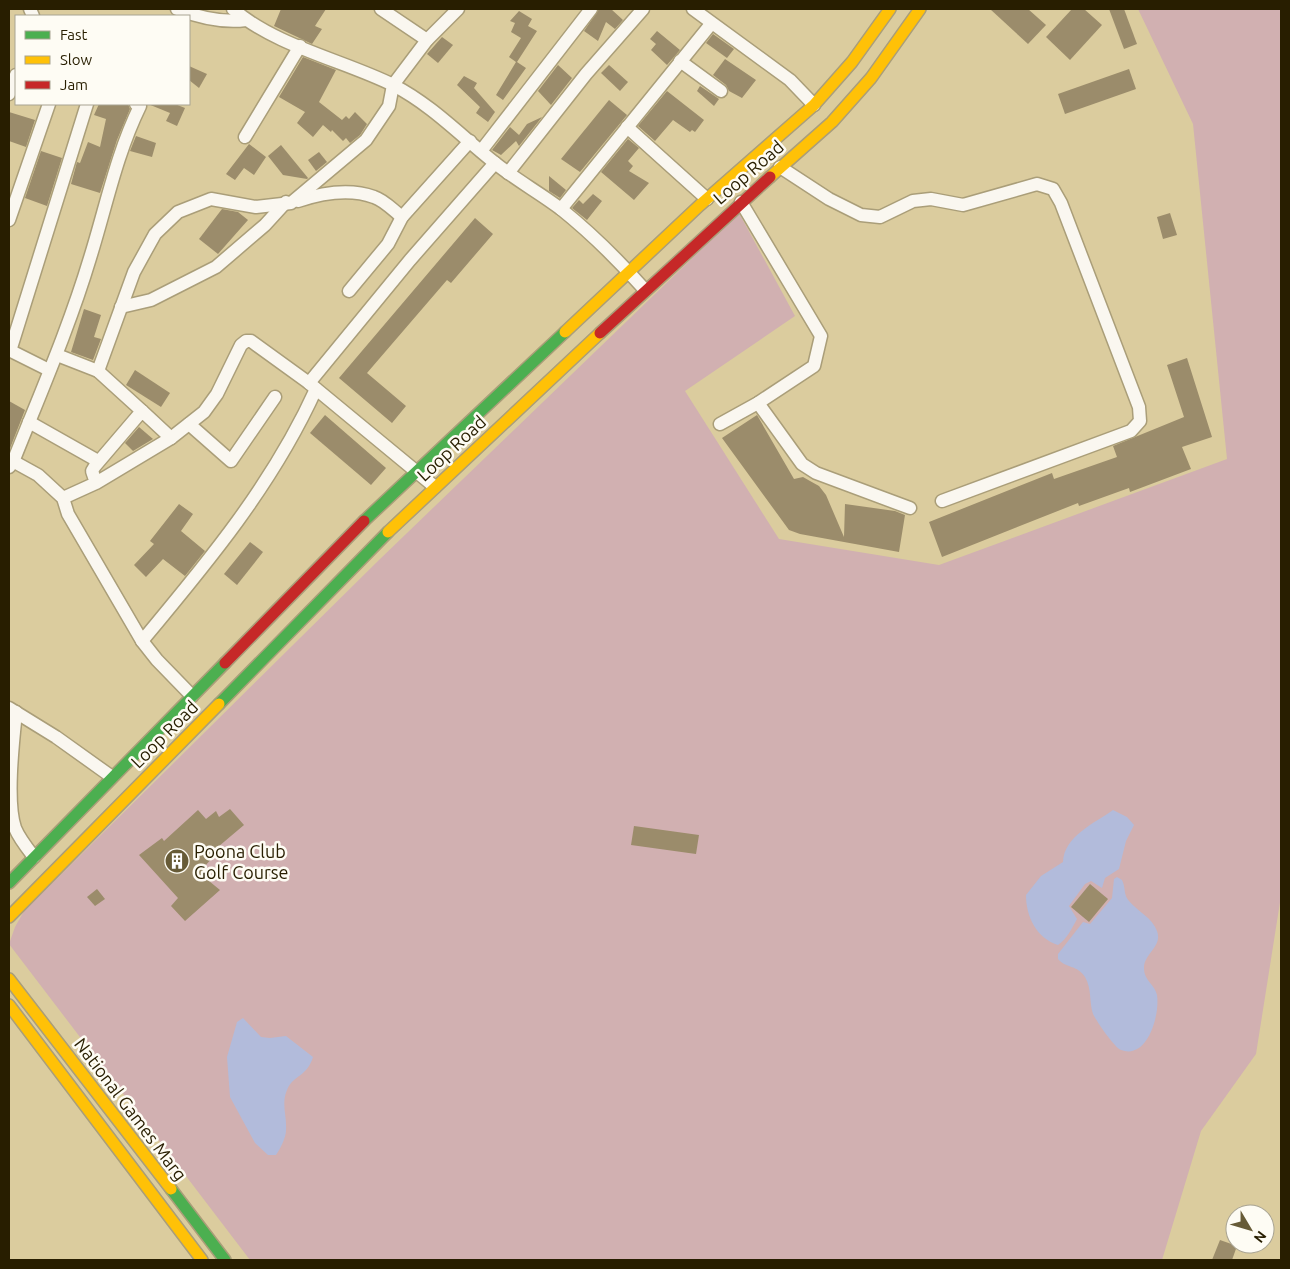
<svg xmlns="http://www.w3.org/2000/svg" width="1290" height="1269" font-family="Ubuntu,sans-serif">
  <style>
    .green { fill: #d1b0b1 }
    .water { fill: #b2bbdb }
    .building { fill: #9b8c6b }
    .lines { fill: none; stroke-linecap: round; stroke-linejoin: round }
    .street-casing { stroke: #aa9e79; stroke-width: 15 }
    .fast-casing { stroke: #aa9e79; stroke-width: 14 }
    .slow-casing { stroke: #aa9e79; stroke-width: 14 }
    .jam-casing { stroke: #aa9e79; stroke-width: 14 }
    .street { stroke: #faf7f0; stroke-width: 12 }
    .fast { stroke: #4caf50; stroke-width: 11 }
    .slow { stroke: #ffc107; stroke-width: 11 }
    .jam { stroke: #c62828; stroke-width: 11 }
    .labels { text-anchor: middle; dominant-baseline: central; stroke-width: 5; stroke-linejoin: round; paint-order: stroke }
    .street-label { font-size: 18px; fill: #281e00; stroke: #fefcf4 }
    .poi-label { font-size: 18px; fill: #281e00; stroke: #fefcf4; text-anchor: start }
  </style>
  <rect width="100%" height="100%" fill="#dbcc9e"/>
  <polygon class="green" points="1138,9 1281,9 1281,896 1256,1054 1201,1131 1162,1260 250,1260 9,944 15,927 24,911 379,560 739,213 795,316 685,391 779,539 939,565 1227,459 1193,124"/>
  <g class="water">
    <path d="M1113,810L1127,817L1134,825L1126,841L1119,869L1105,878L1102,888L1091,881L1085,884L1069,906L1077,919C1072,928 1067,939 1058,945C1036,938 1026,916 1026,895L1041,876L1063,862C1064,836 1095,823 1113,810Z"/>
    <path d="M1117,877L1122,880C1126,888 1123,894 1129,901C1138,912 1152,917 1157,931C1163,947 1143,954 1144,969C1144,980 1155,985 1157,995C1160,1014 1148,1060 1121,1050C1114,1047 1097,1022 1093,1014C1089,1002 1092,989 1085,977C1078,965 1065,968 1058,959V954L1083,922L1090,924L1112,898L1114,879Z"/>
    <path d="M243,1018L261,1037L270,1038L286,1036L313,1057C307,1077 293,1075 287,1090C281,1104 287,1116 286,1130C286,1138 280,1149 276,1155H268L255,1143L230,1097L227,1057L237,1022Z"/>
  </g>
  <g class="building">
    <polygon points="281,9 326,9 315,26 322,29 312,44 274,26"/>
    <polygon points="599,9 611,9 623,20 615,29 606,22 598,41 584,31"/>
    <polygon points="990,9 1028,9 1046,25 1028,44"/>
    <polygon points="1072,9 1084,9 1102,25 1070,60 1046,37"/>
    <polygon points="1109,9 1124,9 1137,44 1124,49"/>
    <polygon points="519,11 532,19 528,26 537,31 517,62 526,68 503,100 496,95 516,62 509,57 521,38 511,32 515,23 510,21"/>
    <polygon points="657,31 680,50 667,65 651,50 656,44 650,39"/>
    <polygon points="713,34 734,49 727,58 706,43"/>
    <polygon points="442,37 453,45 438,63 427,54"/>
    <polygon points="303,57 336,70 319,102 342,120 346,116 349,119 355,112 367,124 360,135 350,143 346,138 343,141 332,130 331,132 323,125 313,137 297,123 305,112 279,97"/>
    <polygon points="725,59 756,80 742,98 729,91 726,85 713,75"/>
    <polygon points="558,65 572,78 551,105 538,91"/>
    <polygon points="609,65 628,82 620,91 601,73"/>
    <polygon points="189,66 207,74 199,88 189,80"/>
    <polygon points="1129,69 1136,89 1065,114 1058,94"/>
    <polygon points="464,76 477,83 474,88 495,112 488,122 476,113 480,107 457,85"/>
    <polygon points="700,86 719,99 714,106 697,91"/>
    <polygon points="667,91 704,120 695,132 692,130 690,132 673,120 655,141 638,126"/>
    <polygon points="609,100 627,115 580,172 561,159"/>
    <polygon points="99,104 128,104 130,109 117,140 100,193 71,184 77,162 80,163 88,142 100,147 106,119 94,115"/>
    <polygon points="148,104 175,104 185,108 177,126 166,121 170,113"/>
    <polygon points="9,112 35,120 26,147 9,141"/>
    <polygon points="542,117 519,146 516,141 501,155 492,150 510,127 519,135 527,124"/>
    <polygon points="136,136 156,143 152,157 130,151"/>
    <polygon points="628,139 639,148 628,161 633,166 629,171 649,183 634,200 601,172"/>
    <polygon points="249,144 266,157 254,175 244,168 235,180 226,174"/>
    <polygon points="281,145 308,178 307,179 283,175 268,156"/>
    <polygon points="41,151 62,158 47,206 25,198"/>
    <polygon points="319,152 327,162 316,171 308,160"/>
    <polygon points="549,176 566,190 560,198 549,191"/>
    <polygon points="593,194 602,201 587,220 572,208 579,200 583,204"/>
    <polygon points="222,209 238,212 248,220 218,254 199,239"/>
    <polygon points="1170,213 1177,235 1163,239 1157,217"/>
    <polygon points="475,218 493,234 451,283 447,280 367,373 406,406 392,423 339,378"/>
    <polygon points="84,309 101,315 94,337 101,339 93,360 71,352"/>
    <polygon points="1187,358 1212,437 1182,447 1191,469 1130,492 1129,488 1079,506 1078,503 942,557 929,522 1052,473 1054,479 1117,457 1113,446 1184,417 1167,365"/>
    <polygon points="135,370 170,393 161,407 126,385"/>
    <polygon points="9,401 25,410 9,451"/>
    <polygon points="325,415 386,468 371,485 310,433"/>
    <polygon points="757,415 794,479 803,477 810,481 819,486 826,495 844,537 845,504 895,511 905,515 899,552 800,534 789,530 722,438"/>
    <polygon points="139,427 153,439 133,451 125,443"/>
    <polygon points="179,504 193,514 181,531 205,551 185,576 163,559 146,577 134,565 154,544 150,541"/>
    <polygon points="250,542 263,552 237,585 224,574"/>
    <polygon points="230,809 244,825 212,852 215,855 204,867 212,877 209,881 220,890 185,921 171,906 178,898 139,855 162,838 164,841 198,810 206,819 216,811 219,817"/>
    <polygon points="634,826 699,835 696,854 631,845"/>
    <polygon points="1090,884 1108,899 1089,922 1071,907"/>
    <polygon points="97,889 105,899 95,906 87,897"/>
    <polygon points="1220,1240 1237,1246 1232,1260 1212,1260"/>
  </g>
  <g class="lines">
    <defs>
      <g id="street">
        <polyline points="30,9 33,16"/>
        <path d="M177,9C198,17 224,23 246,20"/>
        <path d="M233,9C275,46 345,61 393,85C432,105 462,137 495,163C516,180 540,193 561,209C591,233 620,262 645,290"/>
        <polyline points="381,9 427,40"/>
        <polyline points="693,9 790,80 814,105"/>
        <polyline points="680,61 721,91"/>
        <polyline points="9,94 16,75"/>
        <polyline points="627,127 707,199"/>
        <polyline points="245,137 300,46"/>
        <polyline points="481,151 591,9"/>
        <polyline points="780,167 829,199 861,215 880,217 913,201 931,199 963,205 1037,184 1053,189 1061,203 1139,407 1140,421 1131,431 942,501"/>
        <polyline points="508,173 586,74 643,9"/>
        <path d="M298,201C322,193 349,188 374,197C384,200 394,211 402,217"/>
        <polyline points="561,209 711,24"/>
        <polyline points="9,220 49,104"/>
        <polyline points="349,291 388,244 402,217 470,141"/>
        <polyline points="121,307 151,300 216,267 265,225 286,202"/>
        <polyline points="9,350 49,370"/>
        <polyline points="10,351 87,104"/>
        <polyline points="57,355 98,371 142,411"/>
        <polyline points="98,371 134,272 155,234 178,212 211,199 256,207 291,203 366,140 389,106 393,85 427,40 458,9"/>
        <polyline points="309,383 410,260 495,163"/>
        <polyline points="758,403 802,464 816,473 910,508"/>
        <polyline points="29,422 98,461"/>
        <polyline points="189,424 231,461 275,397"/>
        <polyline points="720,424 758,403 814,366 821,336 741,202"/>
        <polyline points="171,438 204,412 217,394 241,345 246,341 251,341 309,383 435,487"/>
        <polyline points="9,459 38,475 63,498 68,514 142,641 157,660 192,696"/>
        <path d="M9,467L13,462C40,394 69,328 90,258C106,207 116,155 140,106L136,104"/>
        <polyline points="63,498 96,483 171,438 142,411 95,466 92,471 96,483"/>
        <path d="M142,641C208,562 273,484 316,389"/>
        <polyline points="9,708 56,737 112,777"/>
        <path d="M16,712C13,741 6,802 15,828C19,838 27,848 34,857"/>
      </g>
      <g id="fast">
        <polyline points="364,521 565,332"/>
        <polyline points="219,704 388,532"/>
        <polyline points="9,883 225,663"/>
        <polyline points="171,1189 225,1260"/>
      </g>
      <g id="slow">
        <polyline points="770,177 832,122 871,78 920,9"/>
        <polyline points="565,332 700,205 814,105 852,62 890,9"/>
        <polyline points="388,532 600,333"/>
        <polyline points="9,917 219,704"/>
        <polyline points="9,979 171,1189"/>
        <polyline points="9,1005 202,1260"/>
      </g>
      <g id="jam">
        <polyline points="600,333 770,177"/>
        <polyline points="225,663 364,521"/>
      </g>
    </defs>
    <use href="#street" class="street-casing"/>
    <use href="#fast" class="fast-casing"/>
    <use href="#slow" class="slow-casing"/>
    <use href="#jam" class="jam-casing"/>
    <use href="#street" class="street"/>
    <use href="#fast" class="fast"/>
    <use href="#slow" class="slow"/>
    <use href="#jam" class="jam"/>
  </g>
  <defs>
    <symbol id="building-disc" viewBox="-11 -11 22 22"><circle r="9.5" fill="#675b37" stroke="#fefcf4"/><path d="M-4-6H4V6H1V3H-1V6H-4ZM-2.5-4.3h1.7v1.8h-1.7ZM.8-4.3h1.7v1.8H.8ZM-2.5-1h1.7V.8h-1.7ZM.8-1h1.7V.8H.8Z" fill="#fff"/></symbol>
  </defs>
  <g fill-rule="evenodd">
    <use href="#building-disc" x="163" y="847" width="28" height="28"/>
  </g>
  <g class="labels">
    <g class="street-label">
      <text transform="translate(748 172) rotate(-41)">Loop Road</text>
      <text transform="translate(451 448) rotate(-43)">Loop Road</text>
      <text transform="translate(164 734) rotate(-45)">Loop Road</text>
      <text transform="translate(131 1109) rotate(53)">National Games Marg</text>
    </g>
    <g class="poi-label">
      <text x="194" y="851">Poona Club<tspan x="194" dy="21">Golf Course</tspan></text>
    </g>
  </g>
  <rect width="1290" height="1269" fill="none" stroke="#281e00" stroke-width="20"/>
  <rect x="15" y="15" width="175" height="90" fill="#fefcf4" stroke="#a8a392"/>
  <rect x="25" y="31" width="25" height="8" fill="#4caf50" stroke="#a8a392"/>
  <text x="60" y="40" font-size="15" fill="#281e00">Fast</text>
  <rect x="25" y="56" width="25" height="8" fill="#ffc107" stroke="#a8a392"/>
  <text x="60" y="65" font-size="15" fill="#281e00">Slow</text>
  <rect x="25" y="81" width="25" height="8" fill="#c62828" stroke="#a8a392"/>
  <text x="60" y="90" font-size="15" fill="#281e00">Jam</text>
  <g transform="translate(1250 1229) rotate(128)"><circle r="24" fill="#fefcf4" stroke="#a8a392"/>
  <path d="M0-4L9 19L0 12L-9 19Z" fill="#675b37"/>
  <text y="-8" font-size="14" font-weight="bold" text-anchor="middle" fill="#281e00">N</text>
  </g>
</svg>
